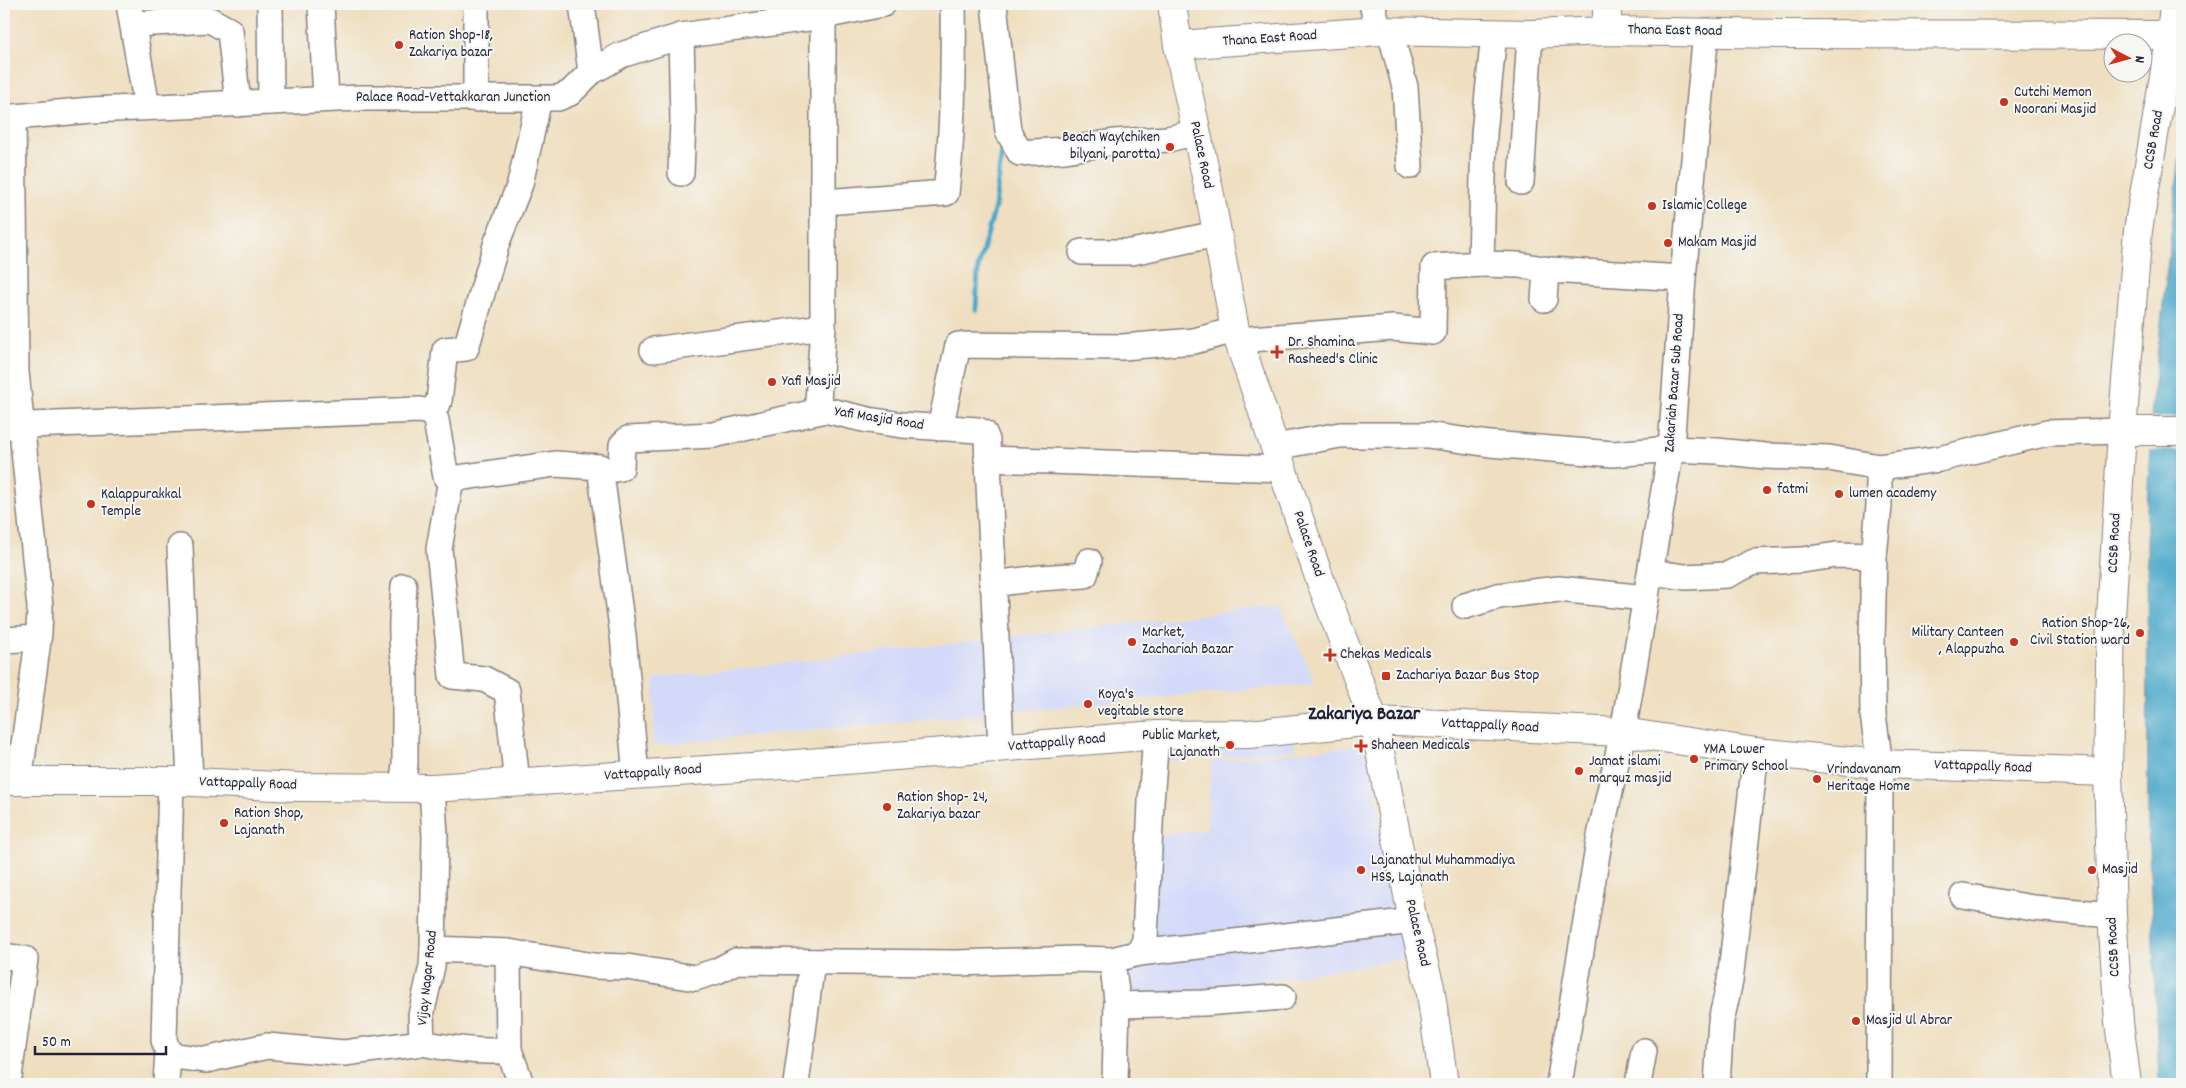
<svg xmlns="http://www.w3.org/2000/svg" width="2186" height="1088" font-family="Dekko,sans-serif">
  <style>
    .built { fill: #d3d9f9 }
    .water { fill: #4ca8ca; stroke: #376582 }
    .pier { fill: #efdfc0 }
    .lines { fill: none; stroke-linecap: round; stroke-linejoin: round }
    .stream { stroke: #4ca8ca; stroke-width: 5 }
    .minor-casing { stroke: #88807e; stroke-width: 28 }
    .major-casing { stroke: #88807e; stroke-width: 30 }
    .minor { stroke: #fff; stroke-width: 25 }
    .major { stroke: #fff; stroke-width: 28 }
    .poi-dot { fill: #c8321e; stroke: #f6f6f2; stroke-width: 2 }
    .labels { text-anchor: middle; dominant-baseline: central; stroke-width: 4; stroke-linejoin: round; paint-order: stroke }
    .street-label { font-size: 15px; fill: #22223b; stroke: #f6f6f2 }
    .poi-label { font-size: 15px; fill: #22223b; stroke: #f6f6f2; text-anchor: start }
    .district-label { font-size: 20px; font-weight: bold; fill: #22223b; stroke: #f6f6f2 }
  </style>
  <rect width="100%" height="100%" fill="#f6f6f2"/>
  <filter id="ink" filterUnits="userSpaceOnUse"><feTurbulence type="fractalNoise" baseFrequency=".02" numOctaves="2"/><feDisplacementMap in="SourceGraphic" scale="10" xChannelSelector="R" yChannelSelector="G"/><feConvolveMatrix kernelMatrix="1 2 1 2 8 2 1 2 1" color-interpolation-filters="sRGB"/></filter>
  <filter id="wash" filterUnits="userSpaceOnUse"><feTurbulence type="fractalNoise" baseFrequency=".0096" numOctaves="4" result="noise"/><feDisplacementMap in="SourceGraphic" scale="20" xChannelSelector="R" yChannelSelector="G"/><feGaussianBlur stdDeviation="1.12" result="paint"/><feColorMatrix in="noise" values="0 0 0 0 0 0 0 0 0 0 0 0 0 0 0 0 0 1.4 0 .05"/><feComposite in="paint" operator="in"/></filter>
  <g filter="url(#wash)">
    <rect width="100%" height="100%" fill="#efdfc0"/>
    <g class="built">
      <polygon points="1279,606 1316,683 653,745 655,678"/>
      <polygon points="1297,736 1294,750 1166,761 1164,740"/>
      <polygon points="1366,745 1410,958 1137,1000 1128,969 1151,955 1155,836 1207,830 1212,761"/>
    </g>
    <polygon class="water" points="2182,136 2182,1084 2159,1084 2148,824 2147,508 2152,403"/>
    <polygon class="pier" points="2149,417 2182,418 2182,451 2147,450"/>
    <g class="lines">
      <polyline class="stream" points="976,310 978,268 995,207 1003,141"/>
    </g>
  </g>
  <g filter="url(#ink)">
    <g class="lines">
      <defs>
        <g id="minor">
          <polyline points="129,4 147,107"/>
          <polyline points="270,4 271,102"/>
          <polyline points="321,4 326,99"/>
          <polyline points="476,4 476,99"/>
          <polyline points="582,4 591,72"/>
          <polyline points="994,4 1008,131 1020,153 1065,150 1114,142 1168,139 1197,132"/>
          <polyline points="1372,4 1379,31"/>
          <polyline points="823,16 823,327 818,401 825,410 868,420 902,425 978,430 984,433 987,440 1001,747"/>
          <polyline points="134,24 210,20 230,31 238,104"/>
          <polyline points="1390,31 1405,87 1410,166"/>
          <polyline points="13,117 16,372 40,607 39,633 19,782"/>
          <polyline points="4,118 91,110 360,98 558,98 570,93 591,72 621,55 681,36 823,16 883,4"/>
          <polyline points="681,173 683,120 681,36"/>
          <polyline points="1521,182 1530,34"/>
          <path d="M824,202L946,193C953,130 954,67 953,4"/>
          <polyline points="1082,252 1132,252 1216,234"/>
          <polyline points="1481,264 1519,265 1550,270"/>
          <polyline points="1544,299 1546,273 1550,270 1683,278"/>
          <polyline points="1238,340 1393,328 1433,332 1434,267 1481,264 1484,134 1494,33"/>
          <polyline points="653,350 823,327"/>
          <polyline points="431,413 439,401 445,350 466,348 497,242 520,184 539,99"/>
          <polyline points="4,426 420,410 431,413 436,420 446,477 451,479 555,464 600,467 623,635 636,775"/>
          <polyline points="940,428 958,345 1123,347 1194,341 1235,330"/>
          <polyline points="1275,447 1340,435 1427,435 1490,444 1613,454 1671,449 1717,451 1765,456 1829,458 1879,467 1939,459 2047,433 2122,431"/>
          <polyline points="987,459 1282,469"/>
          <polyline points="1879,467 1879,506 1874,556 1872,640 1873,715 1880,764 1879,1084"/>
          <polyline points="602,471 621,468 622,445 628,439 713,435 825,410"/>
          <polyline points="451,479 439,549 452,676 484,679 507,691 517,783"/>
          <polyline points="180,547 190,782"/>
          <polyline points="1651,572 1685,577 1727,575 1754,562 1802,560 1837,555 1874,556"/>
          <polyline points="992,584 1040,578 1085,575 1089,561"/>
          <polyline points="1465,606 1498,596 1559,589 1646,598"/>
          <polyline points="4,640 38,638"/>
          <polyline points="171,781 164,1040 168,1052 175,1056 206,1060 267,1046 344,1053 422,1043"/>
          <path d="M402,788L405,764V665C400,639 402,613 404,586"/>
          <path d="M432,788L435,836L433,949L432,966L421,1015L422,1043C451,1049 479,1053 509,1050L521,1084"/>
          <polyline points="1963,896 2033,908 2112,915"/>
          <polyline points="433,949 508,952 594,966 627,967 695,978 717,971 736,961 957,963 1076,959 1112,960"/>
          <polyline points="508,952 509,1050"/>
          <polyline points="1139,953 1413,921"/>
          <polyline points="4,956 25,959 8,1084"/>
          <polyline points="1117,1005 1204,1003 1283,997"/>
          <polyline points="166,1084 168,1052"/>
          <polyline points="796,1084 812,962"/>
          <polyline points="1115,1084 1117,1000 1112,960 1139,953 1145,940 1151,802 1156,735"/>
          <polyline points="1559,1084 1600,836 1623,732 1671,449 1683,278 1706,31"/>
          <polyline points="1638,1084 1644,1051"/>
          <polyline points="1717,1084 1721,1021 1730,981 1756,752"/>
        </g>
        <g id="major">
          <polyline points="1172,4 1178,45 1211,200 1235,330 1319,577 1374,721 1413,921 1430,987 1444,1084"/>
          <polyline points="1607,4 1607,31"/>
          <polyline points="1178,45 1379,31 1530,34 1607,31 1785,34 2171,35"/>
          <polyline points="2122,431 2182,431"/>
          <polyline points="4,781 171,781 298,787 432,788 783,765 1156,735 1249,734 1374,721 1623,732 1756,752 1880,764 2108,772"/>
          <polyline points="2127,1084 2119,1022 2112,915 2108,772 2111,618 2122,431 2138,230 2171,35 2174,4"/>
        </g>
      </defs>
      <use href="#minor" class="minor-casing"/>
      <use href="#major" class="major-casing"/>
      <use href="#minor" class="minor"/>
      <use href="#major" class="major"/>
    </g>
  </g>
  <g class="poi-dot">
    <circle cx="399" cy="45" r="5"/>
    <circle cx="2004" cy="102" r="5"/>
    <circle cx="1170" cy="147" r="5"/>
    <circle cx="1652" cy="206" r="5"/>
    <circle cx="1668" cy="243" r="5"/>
    <path d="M1274.5 344.5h5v5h5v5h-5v5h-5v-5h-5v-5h5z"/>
    <circle cx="772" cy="382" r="5"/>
    <circle cx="1767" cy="490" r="5"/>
    <circle cx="1839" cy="494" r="5"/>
    <circle cx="91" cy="504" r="5"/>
    <circle cx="2140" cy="633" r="5"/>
    <circle cx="1132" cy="642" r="5"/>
    <circle cx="2014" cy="642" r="5"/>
    <path d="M1327.5 647.5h5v5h5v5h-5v5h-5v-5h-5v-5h5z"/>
    <rect x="1381" y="671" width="10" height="10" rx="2.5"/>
    <circle cx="1088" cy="704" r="5"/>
    <circle cx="1230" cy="745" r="5"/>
    <path d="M1358.5 738.5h5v5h5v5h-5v5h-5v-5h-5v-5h5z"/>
    <circle cx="1694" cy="759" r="5"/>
    <circle cx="1579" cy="771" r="5"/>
    <circle cx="1817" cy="779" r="5"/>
    <circle cx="887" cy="807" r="5"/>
    <circle cx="224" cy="823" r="5"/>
    <circle cx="1361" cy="870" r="5"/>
    <circle cx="2092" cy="870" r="5"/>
    <circle cx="1856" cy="1021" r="5"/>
  </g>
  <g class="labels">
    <g class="street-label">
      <text transform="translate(1675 31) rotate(1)">Thana East Road</text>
      <text transform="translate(1270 39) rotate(-4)">Thana East Road</text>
      <text x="453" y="98">Palace Road-Vettakkaran Junction</text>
      <text transform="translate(2154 140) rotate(-80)">CCSB Road</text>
      <text transform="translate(1201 155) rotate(78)">Palace Road</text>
      <text transform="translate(1675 383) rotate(-86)">Zakariah Bazar Sub Road</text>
      <text transform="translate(879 419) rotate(9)">Yafi Masjid Road</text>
      <text transform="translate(2115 543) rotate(-87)">CCSB Road</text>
      <text transform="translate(1308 544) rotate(71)">Palace Road</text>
      <text transform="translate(1490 726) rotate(3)">Vattappally Road</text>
      <text transform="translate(1057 743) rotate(-5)">Vattappally Road</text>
      <text transform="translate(1983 767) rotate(2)">Vattappally Road</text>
      <text transform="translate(653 773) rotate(-4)">Vattappally Road</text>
      <text transform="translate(248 784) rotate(2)">Vattappally Road</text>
      <text transform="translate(1417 933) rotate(77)">Palace Road</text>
      <text transform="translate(2114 947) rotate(-93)">CCSB Road</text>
      <text transform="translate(428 978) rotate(-84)">Vijay Nagar Road</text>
    </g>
    <g class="poi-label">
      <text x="409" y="36">Ration Shop-18,<tspan x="409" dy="17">Zakariya bazar</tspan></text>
      <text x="2014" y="93">Cutchi Memon<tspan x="2014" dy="17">Noorani Masjid</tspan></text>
      <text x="1160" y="138" text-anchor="end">Beach Way(chiken<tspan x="1160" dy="17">bilyani, parotta)</tspan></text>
      <text x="1662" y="206">Islamic College</text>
      <text x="1678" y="243">Makam Masjid</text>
      <text x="1288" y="343">Dr. Shamina<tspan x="1288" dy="17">Rasheed's Clinic</tspan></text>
      <text x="782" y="382">Yafi Masjid</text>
      <text x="1777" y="490">fatmi</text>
      <text x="1849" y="494">lumen academy</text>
      <text x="101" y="495">Kalappurakkal<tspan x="101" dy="17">Temple</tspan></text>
      <text x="2130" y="624" text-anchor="end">Ration Shop-26,<tspan x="2130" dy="17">Civil Station ward</tspan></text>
      <text x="1142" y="633">Market,<tspan x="1142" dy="17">Zachariah Bazar</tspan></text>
      <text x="2004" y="633" text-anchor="end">Military Canteen<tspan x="2004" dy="17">, Alappuzha</tspan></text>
      <text x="1340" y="655">Chekas Medicals</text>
      <text x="1396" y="676">Zachariya Bazar Bus Stop</text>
      <text x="1098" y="695">Koya's<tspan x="1098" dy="17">vegitable store</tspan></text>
      <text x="1220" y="736" text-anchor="end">Public Market,<tspan x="1220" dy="17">Lajanath</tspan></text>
      <text x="1371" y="746">Shaheen Medicals</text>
      <text x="1704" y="750">YMA Lower<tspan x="1704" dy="17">Primary School</tspan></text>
      <text x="1589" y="762">Jamat islami<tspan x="1589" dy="17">marquz masjid</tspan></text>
      <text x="1827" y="770">Vrindavanam<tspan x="1827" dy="17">Heritage Home</tspan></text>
      <text x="897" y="798">Ration Shop- 24,<tspan x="897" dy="17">Zakariya bazar</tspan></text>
      <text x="234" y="814">Ration Shop,<tspan x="234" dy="17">Lajanath</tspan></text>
      <text x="1371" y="861">Lajanathul Muhammadiya<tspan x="1371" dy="17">HSS, Lajanath</tspan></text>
      <text x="2102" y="870">Masjid</text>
      <text x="1866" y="1021">Masjid Ul Abrar</text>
    </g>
    <g class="district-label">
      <text x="1364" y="715">Zakariya Bazar</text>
    </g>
  </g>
  <rect width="2186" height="1088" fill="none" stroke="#f6f6f2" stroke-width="20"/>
  <g transform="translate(2128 58) rotate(96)"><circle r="24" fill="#f6f6f2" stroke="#a1a1a9"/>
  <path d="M0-4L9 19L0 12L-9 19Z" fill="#c8321e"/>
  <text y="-8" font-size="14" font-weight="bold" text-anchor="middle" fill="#22223b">N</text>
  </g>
  <path d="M35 1046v8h131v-8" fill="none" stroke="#22223b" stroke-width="2.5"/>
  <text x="42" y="1046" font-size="15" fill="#22223b" stroke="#f6f6f2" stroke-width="4" paint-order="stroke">50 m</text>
</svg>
